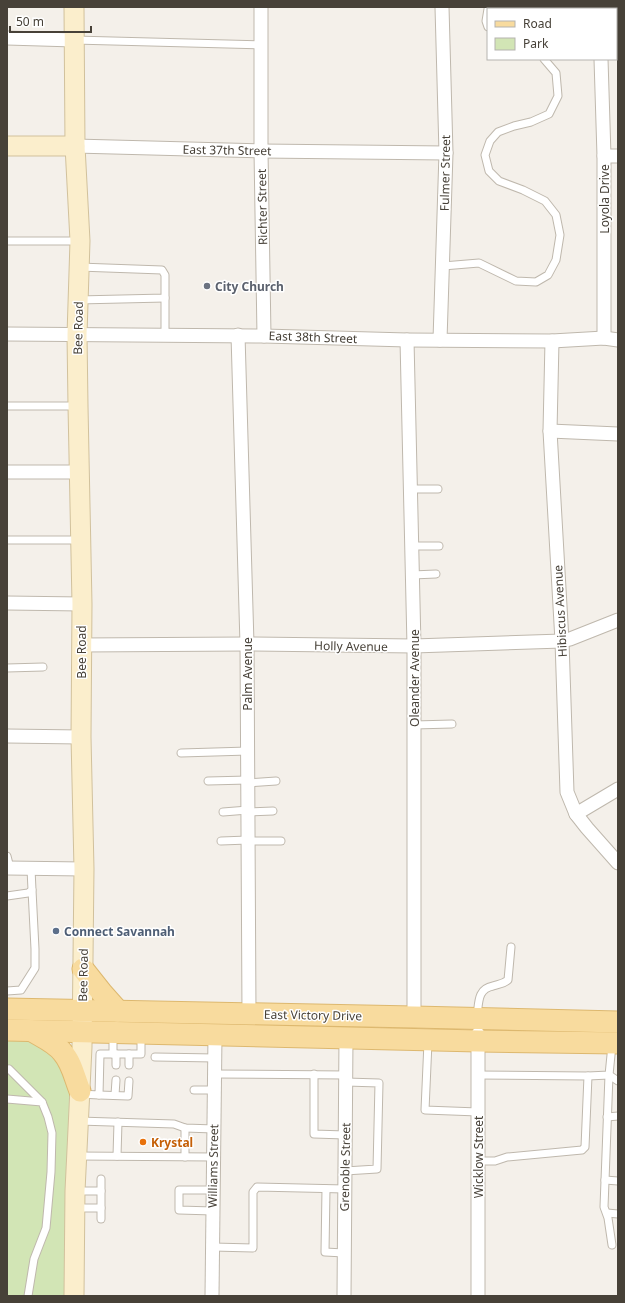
<svg xmlns="http://www.w3.org/2000/svg" width="625" height="1303" font-family="'Noto Sans',sans-serif">
  <style>
    .green { fill: #d2e5b5 }
    .lines { fill: none; stroke-linecap: round; stroke-linejoin: round }
    .service-casing { stroke: #bfb8ad; stroke-width: 9 }
    .minor-casing { stroke: #bfb8ad; stroke-width: 15 }
    .secondary-casing { stroke: #d1c19c; stroke-width: 21 }
    .primary-casing { stroke: #ddb86f; stroke-width: 23 }
    .service { stroke: #fff; stroke-width: 7 }
    .minor { stroke: #fff; stroke-width: 13 }
    .secondary { stroke: #fbeecc; stroke-width: 19 }
    .primary { stroke: #f8db9e; stroke-width: 21 }
    .worship-dot { fill: #6b7280; stroke: #fff; stroke-width: 1.5 }
    .service-dot { fill: #5c6f8a; stroke: #fff; stroke-width: 1.5 }
    .food-dot { fill: #e8710a; stroke: #fff; stroke-width: 1.5 }
    .labels { text-anchor: middle; dominant-baseline: central; stroke-width: 3; stroke-linejoin: round; paint-order: stroke }
    .street-label { font-size: 12px; fill: #474138; stroke: #fff }
    .worship-label { font-size: 12px; font-weight: bold; fill: #5b616d; stroke: #fff; text-anchor: start }
    .service-label { font-size: 12px; font-weight: bold; fill: #4e5e75; stroke: #fff; text-anchor: start }
    .food-label { font-size: 12px; font-weight: bold; fill: #c56008; stroke: #fff; text-anchor: start }
  </style>
  <rect width="100%" height="100%" fill="#f4f0ea"/>
  <polygon class="green" points="7,1039 30,1040 61,1055 75,1113 67,1296 7,1296"/>
  <g class="lines">
    <defs>
      <g id="service">
        <polyline points="488,9 486,21 488,27"/>
        <polyline points="74,40 261,45"/>
        <polyline points="7,241 79,241"/>
        <polyline points="443,266 479,263 516,281 536,282 548,275 556,260 560,235 556,215 545,201 523,190 499,181 489,171 485,155 490,141 498,132 514,126 531,122 549,114 558,96 556,73 544,59"/>
        <polyline points="165,298 165,335"/>
        <polyline points="78,300 165,298 165,275 162,270 79,267"/>
        <polyline points="7,406 77,406"/>
        <polyline points="411,489 438,489"/>
        <polyline points="7,540 80,540"/>
        <polyline points="412,546 439,546"/>
        <polyline points="412,575 436,574"/>
        <polyline points="7,668 43,667"/>
        <polyline points="414,725 452,724"/>
        <polyline points="181,753 248,751"/>
        <polyline points="208,781 248,780"/>
        <polyline points="248,783 276,781"/>
        <polyline points="223,812 248,810"/>
        <polyline points="248,812 273,811"/>
        <polyline points="221,841 248,840"/>
        <polyline points="248,841 281,841"/>
        <polyline points="7,856 10,868"/>
        <polyline points="7,896 28,893 32,890 31,869"/>
        <polyline points="7,991 21,990 35,968 35,949 32,890"/>
        <path d="M477,1016C479,1003 477,989 493,986C499,984 503,984 508,980L511,947"/>
        <polyline points="113,1034 113,1054"/>
        <polyline points="428,1042 425,1110 478,1112"/>
        <polyline points="155,1057 215,1058"/>
        <polyline points="116,1065 116,1054"/>
        <polyline points="129,1065 129,1054"/>
        <polyline points="9,1069 42,1102"/>
        <polyline points="215,1074 346,1075"/>
        <polyline points="314,1074 314,1134 345,1135"/>
        <polyline points="609,1075 604,1207 608,1218 612,1245"/>
        <polyline points="609,1075 618,1081"/>
        <polyline points="588,1076 609,1075 612,1045"/>
        <polyline points="194,1090 214,1090"/>
        <polyline points="80,1094 99,1095 100,1054 141,1054 141,1035"/>
        <polyline points="99,1095 128,1096 129,1081"/>
        <polyline points="115,1095 116,1080"/>
        <polyline points="7,1099 42,1102 48,1117 52,1133 51,1172 46,1228 34,1259 28,1296"/>
        <polyline points="607,1117 618,1116"/>
        <polyline points="79,1121 174,1124 185,1128 214,1129"/>
        <polyline points="185,1128 185,1157"/>
        <polyline points="77,1156 214,1157"/>
        <polyline points="117,1156 118,1122"/>
        <polyline points="478,1161 495,1161 507,1157 582,1150 585,1147 588,1076 478,1075"/>
        <polyline points="345,1171 377,1169 379,1083 346,1082"/>
        <polyline points="605,1180 618,1181"/>
        <polyline points="326,1189 325,1252 344,1253"/>
        <polyline points="75,1191 101,1191"/>
        <polyline points="75,1208 101,1208"/>
        <polyline points="213,1211 179,1210 179,1190 213,1190"/>
        <polyline points="607,1213 618,1214"/>
        <polyline points="101,1219 101,1179"/>
        <polyline points="213,1247 253,1248 253,1192 257,1187 345,1189"/>
      </g>
      <g id="minor">
        <polyline points="261,7 261,151 264,336"/>
        <polyline points="600,7 600,9"/>
        <polyline points="7,38 74,40"/>
        <polyline points="601,59 604,156 604,338"/>
        <polyline points="75,146 261,151 446,153"/>
        <polyline points="604,156 618,156"/>
        <polyline points="7,334 264,336 407,340 552,341 604,338 618,340"/>
        <polyline points="238,335 247,644 249,1014"/>
        <polyline points="407,340 414,646 414,1017"/>
        <polyline points="440,340 446,153 442,7"/>
        <polyline points="552,341 550,431 562,641 567,792 576,814 587,828 618,863"/>
        <polyline points="550,431 618,434"/>
        <polyline points="7,472 79,472"/>
        <polyline points="7,603 82,604"/>
        <polyline points="81,645 247,644 414,646 562,641 570,639 618,620"/>
        <polyline points="7,736 81,737"/>
        <polyline points="576,814 618,789"/>
        <polyline points="7,868 84,869"/>
        <polyline points="478,1034 478,1296"/>
        <polyline points="212,1296 215,1035"/>
        <polyline points="344,1296 346,1038"/>
      </g>
      <g id="secondary">
        <polyline points="7,146 75,146"/>
        <polyline points="74,1296 75,1191 82,1047 84,869 81,737 82,604 78,406 77,335 80,241 75,146 74,7"/>
      </g>
      <g id="primary">
        <polyline points="83,969 102,993 118,1011"/>
        <polyline points="7,1009 414,1017 618,1022"/>
        <polyline points="7,1030 478,1041 618,1043"/>
        <path d="M32,1031C42,1037 56,1043 63,1053C72,1063 75,1079 80,1091"/>
      </g>
    </defs>
    <use href="#service" class="service-casing"/>
    <use href="#minor" class="minor-casing"/>
    <use href="#secondary" class="secondary-casing"/>
    <use href="#primary" class="primary-casing"/>
    <use href="#service" class="service"/>
    <use href="#minor" class="minor"/>
    <use href="#secondary" class="secondary"/>
    <use href="#primary" class="primary"/>
  </g>
  <circle class="worship-dot" cx="207" cy="286" r="4"/>
  <circle class="service-dot" cx="56" cy="931" r="4"/>
  <circle class="food-dot" cx="143" cy="1142" r="4"/>
  <g class="labels">
    <g class="street-label">
      <text transform="translate(227 150) rotate(1)">East 37th Street</text>
      <text transform="translate(445 173) rotate(-89)">Fulmer Street</text>
      <text transform="translate(604 199) rotate(-90)">Loyola Drive</text>
      <text transform="translate(262 207) rotate(-91)">Richter Street</text>
      <text transform="translate(78 328) rotate(-89)">Bee Road</text>
      <text transform="translate(313 337) rotate(2)">East 38th Street</text>
      <text transform="translate(560 611) rotate(-93)">Hibiscus Avenue</text>
      <text transform="translate(351 646) rotate(1)">Holly Avenue</text>
      <text transform="translate(81 652) rotate(-90)">Bee Road</text>
      <text transform="translate(247 674) rotate(-90)">Palm Avenue</text>
      <text transform="translate(414 678) rotate(-90)">Oleander Avenue</text>
      <text transform="translate(83 975) rotate(-89)">Bee Road</text>
      <text transform="translate(313 1015) rotate(1)">East Victory Drive</text>
      <text transform="translate(478 1157) rotate(-90)">Wicklow Street</text>
      <text transform="translate(213 1166) rotate(-89)">Williams Street</text>
      <text transform="translate(345 1167) rotate(-89)">Grenoble Street</text>
    </g>
    <g class="worship-label">
      <text x="215" y="286">City Church</text>
    </g>
    <g class="service-label">
      <text x="64" y="931">Connect Savannah</text>
    </g>
    <g class="food-label">
      <text x="151" y="1142">Krystal</text>
    </g>
  </g>
  <rect width="625" height="1303" fill="none" stroke="#474138" stroke-width="16"/>
  <rect x="487" y="8" width="130" height="52" fill="#ffffff" stroke="#b5b3af"/>
  <rect x="495" y="21" width="20" height="6" fill="#f8db9e" stroke="#b5b3af"/>
  <text x="523" y="28" font-size="12" fill="#474138">Road</text>
  <rect x="495" y="38" width="20" height="12" fill="#d2e5b5" stroke="#b5b3af"/>
  <text x="523" y="48" font-size="12" fill="#474138">Park</text>
  <path d="M10 26v6h81v-6" fill="none" stroke="#474138" stroke-width="2"/>
  <text x="16" y="26" font-size="12" fill="#474138" stroke="#ffffff" stroke-width="3" paint-order="stroke">50 m</text>
</svg>
